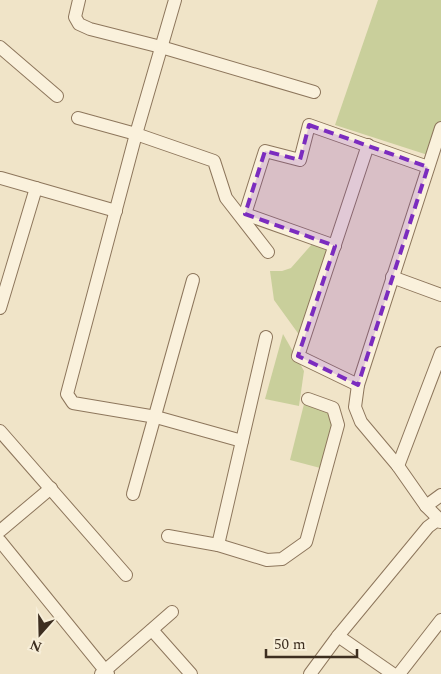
<svg xmlns="http://www.w3.org/2000/svg" width="441" height="674" font-family="Spectral,serif">
  <style>
    .green { fill: #c9cf9b }
    .lines { fill: none; stroke-linecap: round; stroke-linejoin: round }
    .street-casing { stroke: #8d765c; stroke-width: 14 }
    .street { stroke: #faf1dc; stroke-width: 12 }
    .marked { fill: #7b2cbf; fill-opacity: 0.2; stroke: #7b2cbf; stroke-width: 4; stroke-dasharray: 10 6; stroke-linejoin: round }
  </style>
  <rect width="100%" height="100%" fill="#f0e4c8"/>
  <g class="green">
    <polygon points="378,0 441,0 441,136 434,157 335,125"/>
    <polygon points="313,243 328,248 300,336 274,300 270,271 282,271 291,268"/>
    <polygon points="283,334 304,371 299,406 265,399"/>
    <polygon points="304,404 338,412 324,469 290,460"/>
  </g>
  <g class="lines">
    <defs>
      <g id="street">
        <polyline points="79,0 75,17 79,24 90,29 161,47 314,92"/>
        <polyline points="175,0 136,134 67,394 73,403 156,417 242,441"/>
        <polyline points="0,47 57,96"/>
        <polyline points="78,118 136,134 214,161 226,198 268,252"/>
        <polyline points="441,128 358,385 355,407 361,422 398,466 426,506 441,521"/>
        <polyline points="1,178 116,211"/>
        <polyline points="335,246 245,214 265,151 300,160 309,125 428,167"/>
        <polyline points="392,277 441,295"/>
        <polyline points="0,308 36,188"/>
        <polyline points="358,385 298,356 368,145"/>
        <polyline points="0,431 126,575"/>
        <polyline points="398,466 441,353"/>
        <polyline points="133,494 193,280"/>
        <polyline points="426,506 441,495"/>
        <polyline points="0,531 51,488"/>
        <polyline points="168,536 218,545 266,337"/>
        <polyline points="0,541 108,674"/>
        <polyline points="218,545 267,560 282,559 306,542 338,425 333,408 308,399"/>
        <polyline points="152,630 191,674"/>
        <polyline points="338,636 393,674"/>
        <polyline points="101,674 172,612"/>
        <polyline points="310,674 338,636 428,527 436,521 441,522"/>
        <polyline points="399,674 441,620"/>
      </g>
    </defs>
    <use href="#street" class="street-casing"/>
    <use href="#street" class="street"/>
  </g>
  <path class="marked" d="M309,125L428,167L358,385L298,356L335,246L245,214L265,151L300,160Z"/>
  <g transform="translate(40 634) rotate(200)" stroke="#f7eed8" stroke-width="4" paint-order="stroke">
  <path d="M0-4L9 19L0 12L-9 19Z" fill="#3d2e20"/>
  <text y="-8" font-size="14" font-weight="bold" text-anchor="middle" fill="#3d2e20">N</text>
  </g>
  <path d="M266 649v8h91v-8" fill="none" stroke="#3d2e20" stroke-width="2.5"/>
  <text x="274" y="649" font-size="15" fill="#3d2e20" stroke="#f7eed8" stroke-width="4" paint-order="stroke">50 m</text>
</svg>
